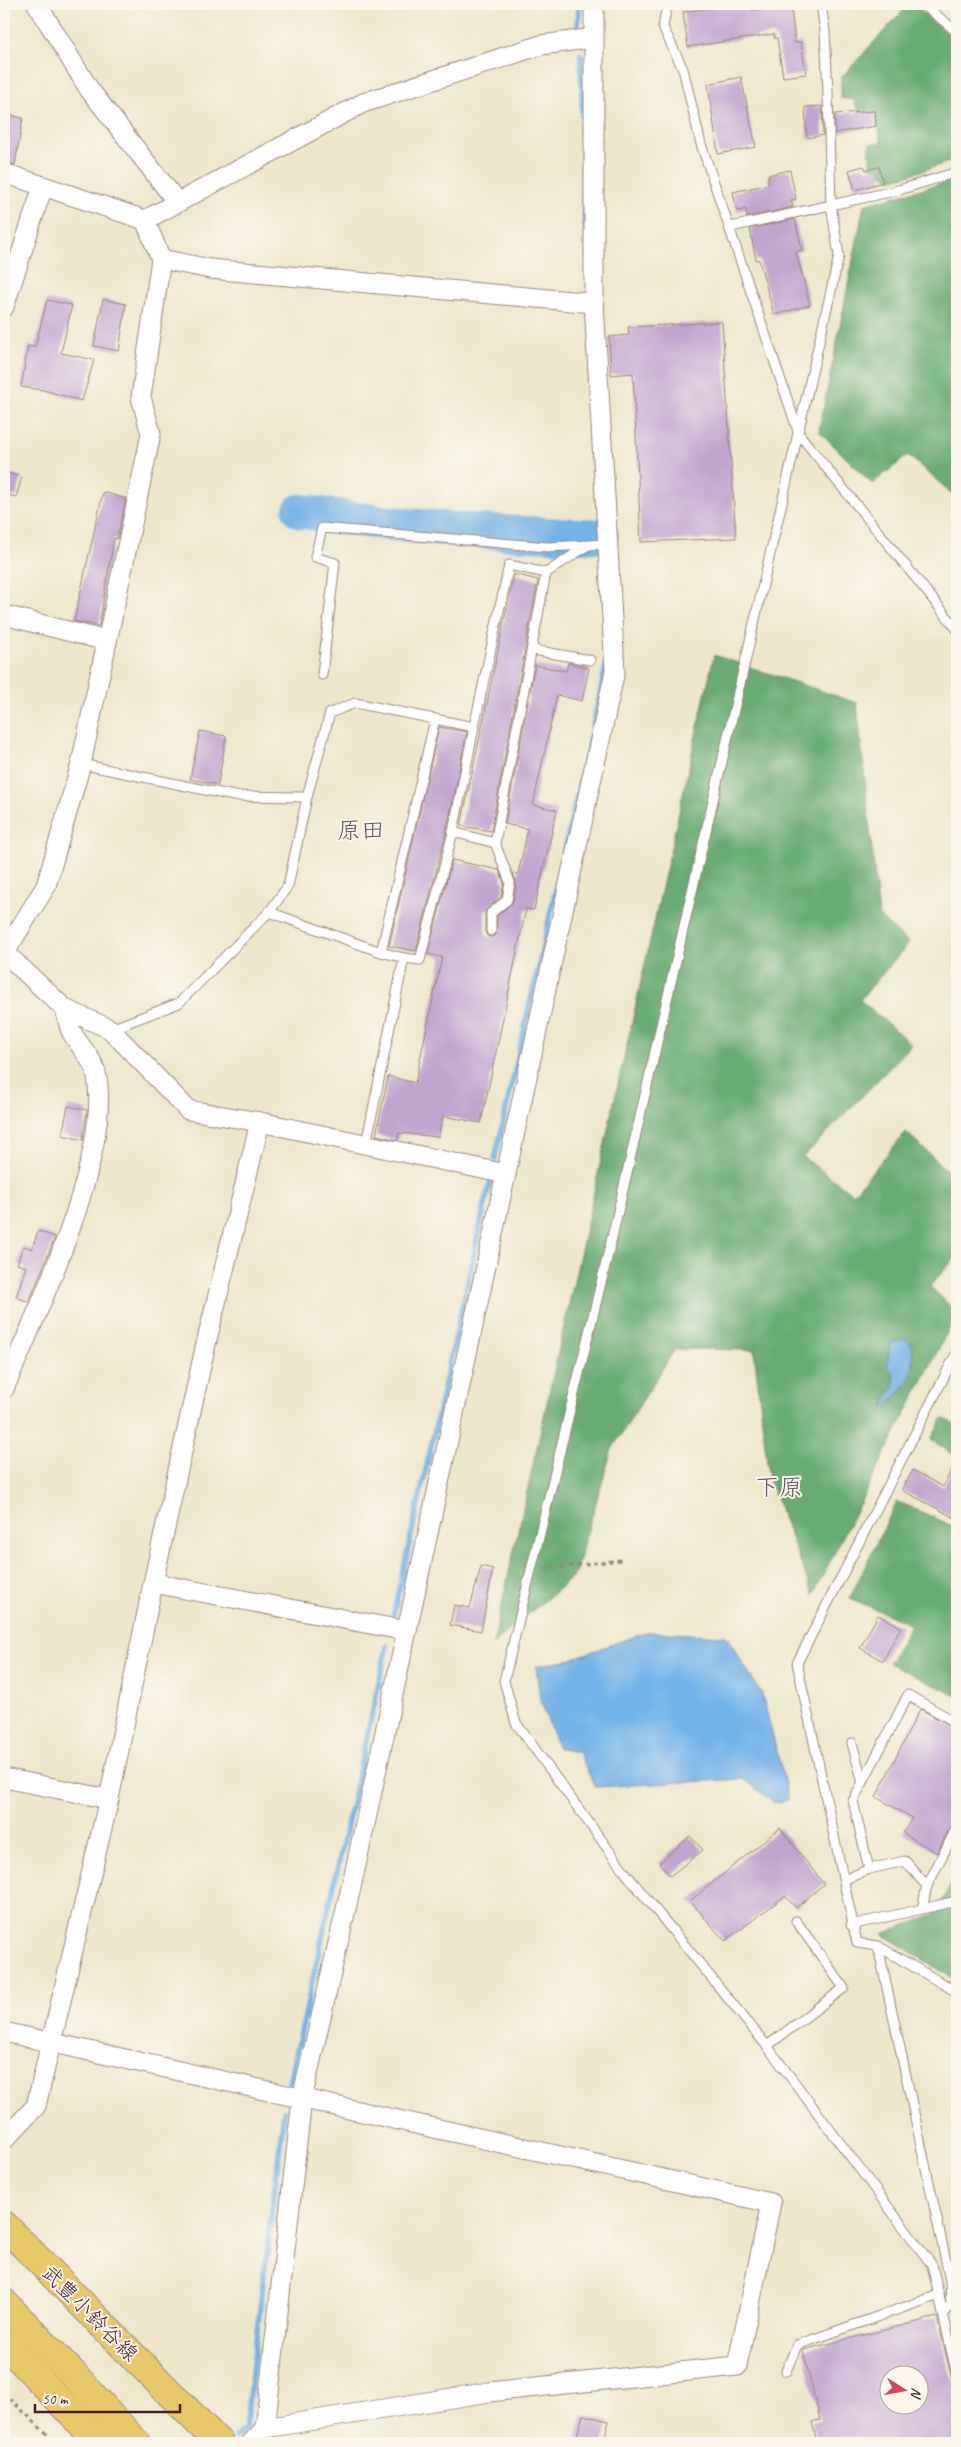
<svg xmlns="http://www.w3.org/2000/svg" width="961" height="2447" font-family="Caveat,'Klee One',sans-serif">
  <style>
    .forest { fill: #67ac71; stroke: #58664e }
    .water { fill: #73b3e7; stroke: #5e6989 }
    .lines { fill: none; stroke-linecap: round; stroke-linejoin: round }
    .stream { stroke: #73b3e7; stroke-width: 5.5 }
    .river { stroke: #73b3e7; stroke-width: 35 }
    .building { fill: #c2a4d1; fill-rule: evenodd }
    .lane-casing { stroke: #9c837a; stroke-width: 11 }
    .street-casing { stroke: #9c837a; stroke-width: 21 }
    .primary-casing { stroke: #9c837a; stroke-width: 30 }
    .highway-casing { stroke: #9c837a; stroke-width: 30 }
    .path { stroke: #9c837a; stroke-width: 3; stroke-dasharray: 4 4; stroke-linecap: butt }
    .lane { stroke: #fff; stroke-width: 9 }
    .street { stroke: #fff; stroke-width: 19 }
    .primary { stroke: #e9c769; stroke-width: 28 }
    .highway { stroke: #e9c769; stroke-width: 28 }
    .labels { text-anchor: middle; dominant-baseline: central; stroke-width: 4; stroke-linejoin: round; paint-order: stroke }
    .street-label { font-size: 21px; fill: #4a1f2b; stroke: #fbf7ec }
    .quarter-label { font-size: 24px; fill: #744e65; stroke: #fbf7ec }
  </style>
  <rect width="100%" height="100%" fill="#fbf7ec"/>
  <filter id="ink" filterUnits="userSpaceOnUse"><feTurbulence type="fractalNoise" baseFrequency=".02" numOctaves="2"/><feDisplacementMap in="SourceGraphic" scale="10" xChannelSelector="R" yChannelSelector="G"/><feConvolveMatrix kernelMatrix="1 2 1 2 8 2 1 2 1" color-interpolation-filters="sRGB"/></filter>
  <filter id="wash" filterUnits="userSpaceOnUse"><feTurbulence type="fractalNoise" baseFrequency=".0096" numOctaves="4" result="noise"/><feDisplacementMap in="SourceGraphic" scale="20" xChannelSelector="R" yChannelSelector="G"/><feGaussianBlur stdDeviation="1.12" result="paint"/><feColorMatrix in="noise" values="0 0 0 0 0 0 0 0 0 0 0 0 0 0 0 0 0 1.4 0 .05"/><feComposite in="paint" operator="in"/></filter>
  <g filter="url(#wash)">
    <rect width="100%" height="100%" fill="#eee7ca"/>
    <g class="forest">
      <polygon points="909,4 913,4 957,41 957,160 891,180 870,165 870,144 881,142 876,112 859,112 854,100 841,98 841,78"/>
      <polygon points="957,179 957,498 908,455 872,484 819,431 864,205"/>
      <polygon points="714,655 857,703 879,917 909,943 860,1000 912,1045 803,1157 853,1194 906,1132 957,1180 957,1256 930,1286 957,1313 813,1595 769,1480 754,1350 675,1349 612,1449 574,1576 493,1644"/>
      <polygon points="943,1418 957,1426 957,1458 931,1439"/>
      <polygon points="897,1501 957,1528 957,1696 889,1663 911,1625 850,1598"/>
      <polygon points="957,1873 957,1981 882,1934 936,1913"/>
    </g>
    <g class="water">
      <path d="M904,1339L912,1345C917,1375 906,1388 884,1407L888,1394L894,1388V1373L887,1368L890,1344Z"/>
      <polygon points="647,1632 726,1636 762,1694 789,1799 774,1803 744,1779 595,1787 579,1753 558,1748 540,1699 536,1666 565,1661"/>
    </g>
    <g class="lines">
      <g class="stream">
        <polyline points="578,24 579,4"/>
        <polyline points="581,55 585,228"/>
        <polyline points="495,1159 607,662"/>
        <polyline points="392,1621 490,1182"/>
        <polyline points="290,2082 387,1646"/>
        <polyline points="235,2437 245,2429 284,2112"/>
      </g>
      <path class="river" d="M300,511C399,528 500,534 601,536"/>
    </g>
    <g id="blocks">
      <g class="building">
        <polygon points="734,4 751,4 752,10 791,6 795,43 801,42 806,74 783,77 777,38 774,38 774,34 688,47 683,12"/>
        <polygon points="741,77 756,147 718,154 708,84"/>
        <polygon points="822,106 823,135 807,138 805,107"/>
        <polygon points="875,111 876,126 835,133 835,114"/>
        <polygon points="4,114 23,118 15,165 4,162"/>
        <polygon points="864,166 866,170 879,167 883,182 855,190 849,170"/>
        <polygon points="790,170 796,199 791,200 793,207 747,217 746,209 737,211 733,192 769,184 768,175"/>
        <polygon points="795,219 802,250 796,252 810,305 774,315 759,260 756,260 750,229"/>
        <polygon points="103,299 126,304 119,351 94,346"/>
        <polygon points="47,300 72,305 61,353 94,360 82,401 43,390 21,387 28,346 35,347"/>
        <polygon points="722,322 736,538 641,542 633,373 611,375 609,337 629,335 628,327"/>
        <polygon points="4,472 22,477 16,497 4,494"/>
        <polygon points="103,492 126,499 117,539 114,538 99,626 74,621"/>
        <polygon points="514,574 538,580 491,831 461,826"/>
        <polygon points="568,663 589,668 582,701 557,695 533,805 557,810 534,910 526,909 481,1123 443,1116 438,1137 399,1133 398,1140 376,1135 388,1076 415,1083 442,957 428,954 452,860 499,870 504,883 501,897 485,911 485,931 487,936 491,937 496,935 497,916 513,902 516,883 513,873 518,874 528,829 505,824 535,665 566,671"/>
        <polygon points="439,727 467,732 448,824 416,951 389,946"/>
        <polygon points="200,731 226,736 218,785 190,779"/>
        <polygon points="68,1106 87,1110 83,1140 62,1135"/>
        <polygon points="38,1231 55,1237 29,1302 16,1297 26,1267 17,1264 23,1246 32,1249"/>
        <polygon points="957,1459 957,1519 902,1490 913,1470 943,1487"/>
        <polygon points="481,1566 493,1569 481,1631 450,1625 454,1605 470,1608"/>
        <polygon points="878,1615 901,1627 883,1661 860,1648"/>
        <polygon points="920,1709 957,1729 957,1821 951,1824 937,1853 903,1833 912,1818 876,1797"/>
        <polygon points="780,1828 824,1884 796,1908 785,1896 725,1941 690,1901"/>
        <polygon points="690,1836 703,1850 670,1876 659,1863"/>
        <path d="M937,2317L951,2376L957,2393V2441L947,2443H817L812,2422L820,2420L803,2350ZM888,2374H918V2404H888Z"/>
        <polygon points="583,2415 609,2421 603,2443 592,2443 576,2439"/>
      </g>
    </g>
  </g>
  <g filter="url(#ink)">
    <use href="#blocks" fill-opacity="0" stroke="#9c837a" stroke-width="1"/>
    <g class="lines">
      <defs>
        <g id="lane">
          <polyline points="667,4 663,27 683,69 701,144 799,434 957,629"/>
          <polyline points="821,4 825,31 828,92 831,205 839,256 610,1246 504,1681 516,1723 624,1871 767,2046 932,2265 957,2375"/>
          <polyline points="923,4 957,32"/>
          <polyline points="731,227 899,190 957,172"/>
          <polyline points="533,650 590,660"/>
          <polyline points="322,675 335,563 315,557 322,528 548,547 609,544"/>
          <polyline points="474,727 453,832 495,843 546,573"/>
          <polyline points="81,764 234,796 307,797"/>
          <polyline points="269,912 288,886 307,797 330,713 355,703 474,727 509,565 546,573 587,546"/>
          <polyline points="491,931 491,913 507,900 510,882 495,843"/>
          <polyline points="381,952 435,719"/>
          <polyline points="404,958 420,960 453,832"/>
          <polyline points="111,1029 179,1003 269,912 381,952 404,958 366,1144"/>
          <polyline points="852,1743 863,1783"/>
          <polyline points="869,1869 853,1801 908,1695 957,1723"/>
          <polyline points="844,1880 869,1869 905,1861 927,1886"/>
          <polyline points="922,1909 927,1886 957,1827"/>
          <polyline points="851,1925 957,1901"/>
          <polyline points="878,1946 957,1992"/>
          <polyline points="767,2046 844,1988 796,1921"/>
          <polyline points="943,2314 951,2304 950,2280 878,1946 857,1943 797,1663 957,1352"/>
          <polyline points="786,2371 797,2345 939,2295"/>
        </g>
        <g id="street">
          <polyline points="37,4 89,89 177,202"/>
          <polyline points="4,173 145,220 363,103 541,45 594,38"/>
          <polyline points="161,259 210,269 594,303"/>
          <polyline points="4,307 43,186"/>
          <polyline points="4,615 107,641"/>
          <polyline points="4,952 65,1009 110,1029 188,1110 260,1122 506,1174"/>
          <polyline points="4,954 46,886 81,764 151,434 141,397 161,259 145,220"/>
          <path d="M4,1389C36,1314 114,1152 96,1073C93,1058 78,1045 71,1031C68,1024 67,1016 65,1009"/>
          <polyline points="153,1583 407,1631"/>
          <polyline points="4,1778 109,1799"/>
          <polyline points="4,2032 771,2203 737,2366 489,2392 265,2428 251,2443"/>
          <polyline points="4,2140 36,2106 109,1799 153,1583 205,1348 260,1122"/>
          <polyline points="265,2428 302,2099 355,1870 615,671 594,303 594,4"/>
        </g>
        <polyline id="primary" points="4,2225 219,2443"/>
        <g id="highway">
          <polyline points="4,2303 73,2374 136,2443"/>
          <polyline points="4,2342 99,2443"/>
        </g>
      </defs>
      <use href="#lane" class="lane-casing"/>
      <use href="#street" class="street-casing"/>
      <use href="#primary" class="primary-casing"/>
      <use href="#highway" class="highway-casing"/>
      <g class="path">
        <polyline points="545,1569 621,1560"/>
        <polyline points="4,2393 56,2443"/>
      </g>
      <use href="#lane" class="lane"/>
      <use href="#street" class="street"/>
      <use href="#primary" class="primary"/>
      <use href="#highway" class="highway"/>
    </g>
  </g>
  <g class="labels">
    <g class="street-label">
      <text transform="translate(90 2313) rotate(45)">武豊小鈴谷線</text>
    </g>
    <g class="quarter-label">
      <text x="361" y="830">原田</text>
      <text x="779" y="1487">下原</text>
    </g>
  </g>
  <rect width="961" height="2447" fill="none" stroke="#fbf7ec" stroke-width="20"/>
  <g transform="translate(904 2390) rotate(101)"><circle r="24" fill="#fbf7ec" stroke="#b4a19f"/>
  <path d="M0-4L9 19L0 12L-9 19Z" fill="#d1495b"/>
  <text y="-8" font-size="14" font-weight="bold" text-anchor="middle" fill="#4a1f2b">N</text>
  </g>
  <path d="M35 2404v8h145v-8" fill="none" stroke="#4a1f2b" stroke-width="2.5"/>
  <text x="42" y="2404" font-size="15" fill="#4a1f2b" stroke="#fbf7ec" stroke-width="4" paint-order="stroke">50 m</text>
</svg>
